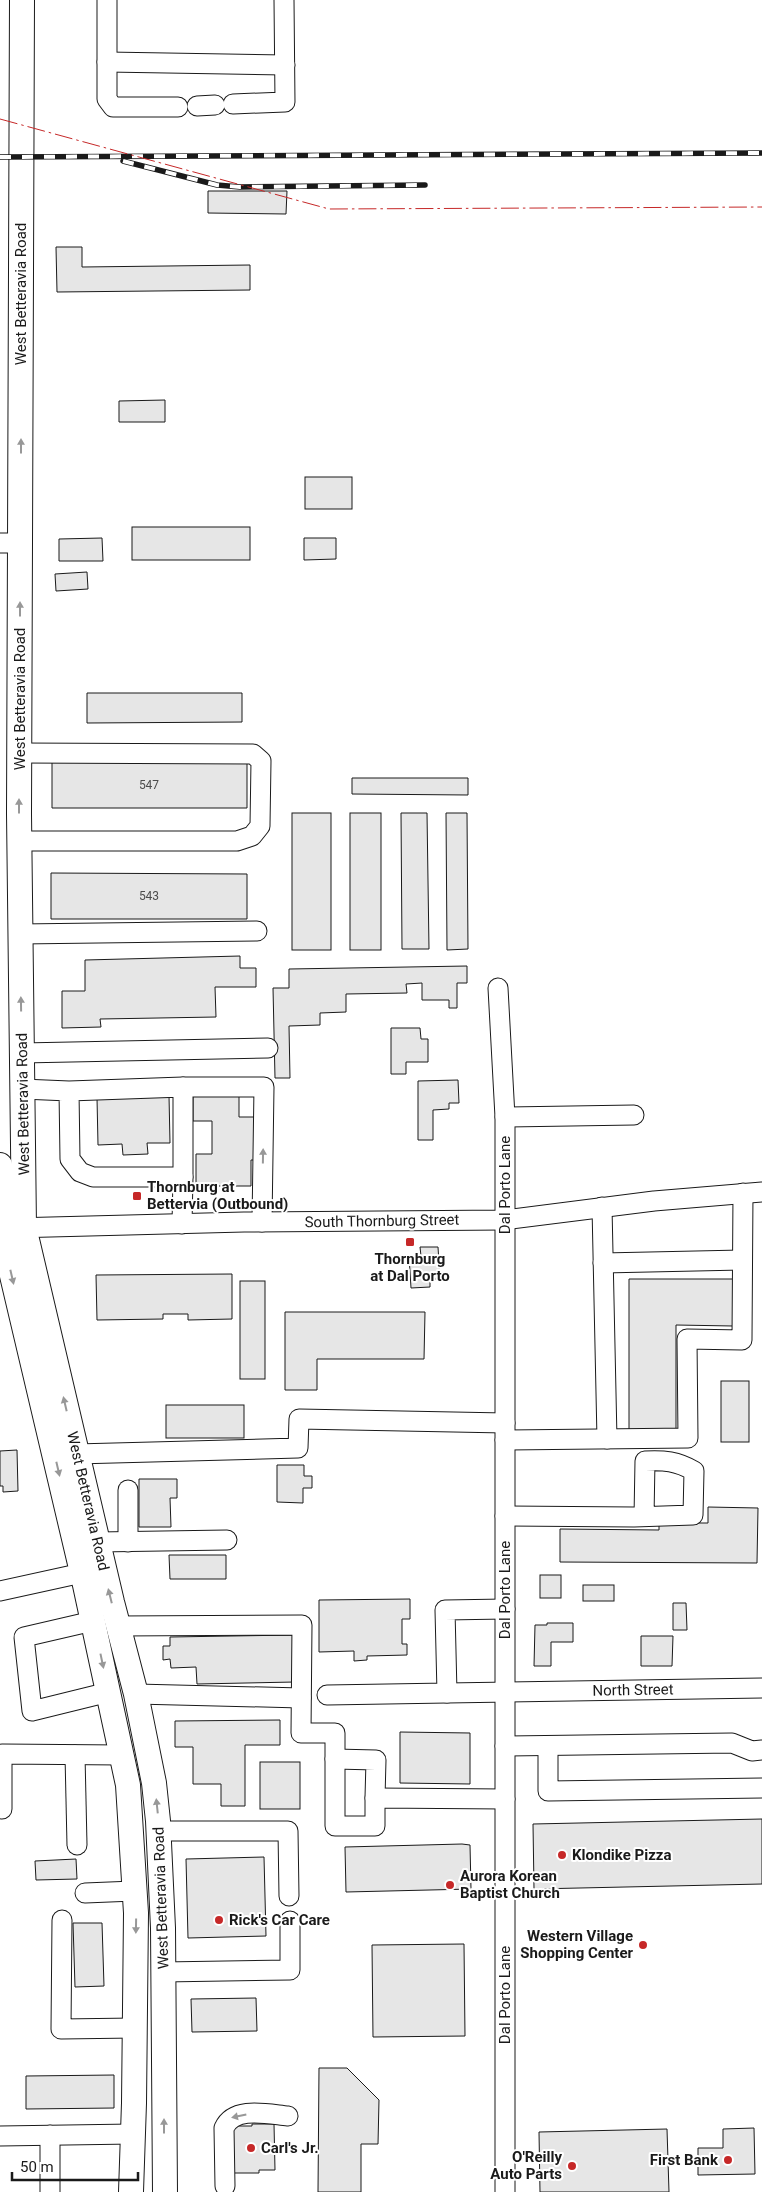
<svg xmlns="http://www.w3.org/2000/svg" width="762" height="2192" font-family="Roboto,sans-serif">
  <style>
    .building { fill: #e6e6e6; stroke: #1a1a1a }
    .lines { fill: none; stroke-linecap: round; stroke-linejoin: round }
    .minor-casing { stroke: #1a1a1a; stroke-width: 21 }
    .major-casing { stroke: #1a1a1a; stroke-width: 26 }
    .minor { stroke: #fff; stroke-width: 19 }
    .major { stroke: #fff; stroke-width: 24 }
    .rail-casing { stroke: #1a1a1a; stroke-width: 5.5 }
    .rail { stroke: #fff; stroke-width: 4; stroke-dasharray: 11; stroke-linecap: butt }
    .power { stroke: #c62828; stroke-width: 1; stroke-dasharray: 18 4 2.5 4; stroke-linecap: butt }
    .oneway { fill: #989898 }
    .poi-dot { fill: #c62828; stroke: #fff; stroke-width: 2 }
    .labels { text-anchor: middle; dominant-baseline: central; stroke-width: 4; stroke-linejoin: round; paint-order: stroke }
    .number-label { font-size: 12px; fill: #4d4d4d }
    .street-label { font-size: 15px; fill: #1a1a1a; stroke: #fff }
    .poi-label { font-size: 15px; font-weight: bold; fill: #1a1a1a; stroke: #fff; text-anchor: start }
  </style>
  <rect width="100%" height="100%" fill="#fff"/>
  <g class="building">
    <polygon points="208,191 287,191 286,214 208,213"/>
    <polygon points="56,247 82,247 82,267 250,265 250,290 57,292"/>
    <polygon points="165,400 165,422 119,422 119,401"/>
    <rect x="305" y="477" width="47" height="32"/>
    <rect x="132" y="527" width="118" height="33"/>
    <polygon points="102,538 103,561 59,561 59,539"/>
    <polygon points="304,538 336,538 336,559 304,560"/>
    <polygon points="87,572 88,589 56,591 55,574"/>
    <polygon points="87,693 242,693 242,722 87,723"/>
    <polygon points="52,762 247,763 247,808 52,808"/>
    <polygon points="352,778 468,778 468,795 352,794"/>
    <rect x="292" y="813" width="39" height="137"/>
    <rect x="350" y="813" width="31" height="137"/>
    <polygon points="401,813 427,813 429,949 402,949"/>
    <polygon points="446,813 467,813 468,949 447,950"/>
    <polygon points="51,873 247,874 247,919 51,919"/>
    <polygon points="240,956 240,968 256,968 256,987 215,987 216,1017 100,1019 101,1027 62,1028 62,991 85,991 85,960"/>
    <polygon points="467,966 467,983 457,983 457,1008 449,1008 449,1000 422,1000 422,983 406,984 407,993 346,994 346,1012 320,1013 320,1025 289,1026 290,1078 275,1078 273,988 289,988 289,969"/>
    <polygon points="391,1028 420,1028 421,1039 428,1039 428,1062 406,1062 406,1074 391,1074"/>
    <polygon points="458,1080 459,1103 449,1103 449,1109 433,1110 433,1140 418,1140 418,1081"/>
    <polygon points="239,1090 239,1117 258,1117 259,1160 251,1160 251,1186 196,1186 196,1154 212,1154 212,1121 193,1121 193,1091"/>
    <polygon points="169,1096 170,1143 147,1143 148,1154 123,1155 122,1144 98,1145 97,1098"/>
    <polygon points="420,1247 438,1247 440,1279 430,1279 430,1287 411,1288 409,1256 421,1256"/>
    <polygon points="232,1274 232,1319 188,1320 188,1314 163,1314 163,1319 97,1320 96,1275"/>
    <polygon points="629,1279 733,1279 733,1326 676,1325 676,1430 629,1430"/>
    <rect x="240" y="1281" width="25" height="98"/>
    <polygon points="285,1312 425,1312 424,1359 317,1359 317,1390 285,1390"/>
    <rect x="721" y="1381" width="28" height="61"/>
    <rect x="166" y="1405" width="78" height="33"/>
    <polygon points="17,1450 18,1491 3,1492 3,1486 0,1486 0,1451"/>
    <polygon points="277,1465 304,1465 304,1476 312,1476 312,1488 303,1488 303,1503 277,1502"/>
    <polygon points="139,1479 177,1479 177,1498 170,1498 171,1527 139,1527"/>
    <polygon points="708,1507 758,1508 757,1563 560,1562 560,1529 659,1530 659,1523 708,1523"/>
    <polygon points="169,1555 226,1555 226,1579 170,1579"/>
    <rect x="540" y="1575" width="21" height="23"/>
    <rect x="583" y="1585" width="31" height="16"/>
    <polygon points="410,1599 410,1619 402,1619 402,1644 407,1644 407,1655 367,1656 367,1660 354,1661 354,1651 319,1652 319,1600"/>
    <polygon points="673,1603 686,1603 687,1630 673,1630"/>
    <polygon points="547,1623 573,1623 573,1642 551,1642 551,1666 534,1666 535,1625 547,1625"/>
    <polygon points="294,1635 295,1682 197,1684 196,1667 171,1668 170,1659 163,1660 163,1646 170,1646 170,1637"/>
    <polygon points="641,1636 673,1636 672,1666 641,1666"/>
    <polygon points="280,1720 280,1745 245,1745 245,1806 221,1806 221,1784 193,1784 193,1747 175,1747 175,1721"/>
    <polygon points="400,1732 470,1733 470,1784 400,1783"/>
    <rect x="260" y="1762" width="40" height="47"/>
    <polygon points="762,1819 762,1884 534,1889 533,1824"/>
    <polygon points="462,1844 470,1845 471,1889 346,1892 345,1847"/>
    <polygon points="264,1857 266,1936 188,1938 186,1859"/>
    <polygon points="76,1859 77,1879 36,1880 35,1861"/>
    <polygon points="73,1923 102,1923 104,1986 75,1987"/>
    <polygon points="464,1944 465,2036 373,2037 372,1945"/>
    <polygon points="256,1998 257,2031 192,2032 191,1999"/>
    <polygon points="319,2068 347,2068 379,2100 378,2144 361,2144 361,2192 318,2192"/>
    <polygon points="114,2075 114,2108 26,2109 26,2076"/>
    <polygon points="252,2124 274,2124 275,2170 259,2170 259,2173 227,2173 228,2126 252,2126"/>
    <polygon points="754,2128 755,2174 698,2175 698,2148 723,2148 723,2129"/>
    <polygon points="667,2129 669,2192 540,2192 539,2132"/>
  </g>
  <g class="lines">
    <defs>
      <g id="minor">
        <polyline points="107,0 107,99 113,107 178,107"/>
        <polyline points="107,62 285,65"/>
        <polyline points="233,104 285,102 284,0"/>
        <polyline points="197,106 215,105"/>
        <polyline points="0,543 21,543"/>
        <polyline points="19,753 253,754 261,761 260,826 252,836 237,841 19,841"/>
        <polyline points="20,934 257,931"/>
        <polyline points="498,988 505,1117 505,2192"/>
        <polyline points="22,1053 268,1048"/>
        <polyline points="183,1087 264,1087 262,1222"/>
        <polyline points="22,1089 69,1091 70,1159 80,1172 93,1177 183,1177 183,1087 69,1091"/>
        <polyline points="505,1117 634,1115"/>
        <polyline points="602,1207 607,1439"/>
        <polyline points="182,1224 183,1177"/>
        <polyline points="12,1228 244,1222 504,1220 654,1201 762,1192"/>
        <polyline points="603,1263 742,1260"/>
        <polyline points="505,1440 688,1438 687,1339 742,1340 743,1193"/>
        <polyline points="76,1454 298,1448 299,1419 505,1423"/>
        <polyline points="128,1490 128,1542"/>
        <path d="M505,1516L634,1517L693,1515L694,1471C677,1461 664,1460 645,1461L644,1517"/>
        <polyline points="98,1542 227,1540"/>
        <polyline points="0,1591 82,1573"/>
        <polyline points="93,1621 24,1637 32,1711 109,1692"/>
        <polyline points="118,1626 302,1625 301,1733 335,1733 335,1826 375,1826 375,1798 505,1799"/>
        <polyline points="447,1693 762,1688"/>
        <polyline points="136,1694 301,1698"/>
        <polyline points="327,1695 447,1693 445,1610 505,1609"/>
        <polyline points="505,1746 732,1743 752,1751 762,1750"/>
        <polyline points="548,1746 548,1791 762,1788"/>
        <polyline points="75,1755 77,1845"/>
        <polyline points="335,1759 376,1760 375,1798"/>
        <polyline points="2,1809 2,1754 121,1755"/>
        <polyline points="159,1831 288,1831 289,1896"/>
        <polyline points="85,1893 134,1891"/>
        <polyline points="62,1920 61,2029 135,2028"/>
        <polyline points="163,1972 290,1970 290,1921"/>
        <polyline points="50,2135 50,2192"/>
        <polyline points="0,2136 133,2134"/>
        <path d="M225,2186L224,2128C234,2106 267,2114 288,2116"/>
      </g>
      <g id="major">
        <polyline points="22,0 19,814 24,1227 112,1602 136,1694 154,1783 158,1821 163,1928 165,2192"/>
        <polyline points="0,1165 1,1229 85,1585 128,1785 136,1913 134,2103 131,2192"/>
      </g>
    </defs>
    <use href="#minor" class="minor-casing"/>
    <use href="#major" class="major-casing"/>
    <use href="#minor" class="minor"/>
    <use href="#major" class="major"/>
    <defs>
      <g id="rail">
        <polyline points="0,157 762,153"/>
        <polyline points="123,161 217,185 240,187 425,185"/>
      </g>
    </defs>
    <use href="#rail" class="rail-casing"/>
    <use href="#rail" class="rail"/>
    <polyline class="power" points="0,119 329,209 762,207"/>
  </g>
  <defs><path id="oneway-solid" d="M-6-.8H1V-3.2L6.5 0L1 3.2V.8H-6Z" transform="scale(1.25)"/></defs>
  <g class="oneway">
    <use href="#oneway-solid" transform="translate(21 446) rotate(-90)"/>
    <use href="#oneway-solid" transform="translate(20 609) rotate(-90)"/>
    <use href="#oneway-solid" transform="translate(19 806) rotate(-90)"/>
    <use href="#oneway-solid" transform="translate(21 1004) rotate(-91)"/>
    <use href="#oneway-solid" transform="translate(263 1156) rotate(-89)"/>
    <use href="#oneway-solid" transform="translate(12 1277) rotate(77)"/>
    <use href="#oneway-solid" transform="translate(65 1404) rotate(-103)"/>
    <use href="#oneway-solid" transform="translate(58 1469) rotate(77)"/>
    <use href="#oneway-solid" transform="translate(110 1596) rotate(-104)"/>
    <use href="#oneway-solid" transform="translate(102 1661) rotate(78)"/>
    <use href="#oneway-solid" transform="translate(157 1806) rotate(-96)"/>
    <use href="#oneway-solid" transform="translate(136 1926) rotate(91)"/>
    <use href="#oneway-solid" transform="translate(239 2116) rotate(168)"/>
    <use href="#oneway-solid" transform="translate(164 2126) rotate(-90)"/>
  </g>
  <g class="poi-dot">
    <rect x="132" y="1191" width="10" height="10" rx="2.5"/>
    <rect x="405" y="1237" width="10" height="10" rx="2.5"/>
    <circle cx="562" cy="1855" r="5"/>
    <circle cx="450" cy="1885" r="5"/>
    <circle cx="219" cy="1920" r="5"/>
    <circle cx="643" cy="1945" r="5"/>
    <circle cx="251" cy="2148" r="5"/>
    <circle cx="728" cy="2160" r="5"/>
    <circle cx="572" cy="2166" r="5"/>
  </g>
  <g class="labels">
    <g class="number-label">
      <text x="149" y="785">547</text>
      <text x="149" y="896">543</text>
    </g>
    <g class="street-label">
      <text transform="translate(21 294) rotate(-90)">West Betteravia Road</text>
      <text transform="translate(20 699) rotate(-90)">West Betteravia Road</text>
      <text transform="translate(23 1104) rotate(-91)">West Betteravia Road</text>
      <text transform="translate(505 1185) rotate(-90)">Dal Porto Lane</text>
      <text transform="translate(382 1221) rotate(-1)">South Thornburg Street</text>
      <text transform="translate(88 1501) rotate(77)">West Betteravia Road</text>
      <text transform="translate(505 1590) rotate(-90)">Dal Porto Lane</text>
      <text transform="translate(633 1690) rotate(-1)">North Street</text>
      <text transform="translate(161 1898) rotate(-92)">West Betteravia Road</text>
      <text transform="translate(505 1995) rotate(-90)">Dal Porto Lane</text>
    </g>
    <g class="poi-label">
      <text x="147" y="1187">Thornburg at<tspan x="147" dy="17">Bettervia (Outbound)</tspan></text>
      <text x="410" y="1259" text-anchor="middle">Thornburg<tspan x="410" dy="17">at Dal Porto</tspan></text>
      <text x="572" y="1855">Klondike Pizza</text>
      <text x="460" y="1876">Aurora Korean<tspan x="460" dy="17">Baptist Church</tspan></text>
      <text x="229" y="1920">Rick's Car Care</text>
      <text x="633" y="1936" text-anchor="end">Western Village<tspan x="633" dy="17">Shopping Center</tspan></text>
      <text x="261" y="2148">Carl's Jr.</text>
      <text x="562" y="2157" text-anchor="end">O'Reilly<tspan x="562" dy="17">Auto Parts</tspan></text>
      <text x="718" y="2160" text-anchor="end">First Bank</text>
    </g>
  </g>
  <path d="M12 2172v8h126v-8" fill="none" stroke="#1a1a1a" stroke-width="2.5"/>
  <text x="20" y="2172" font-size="15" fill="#1a1a1a" stroke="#ffffff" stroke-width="4" paint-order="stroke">50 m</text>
</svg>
